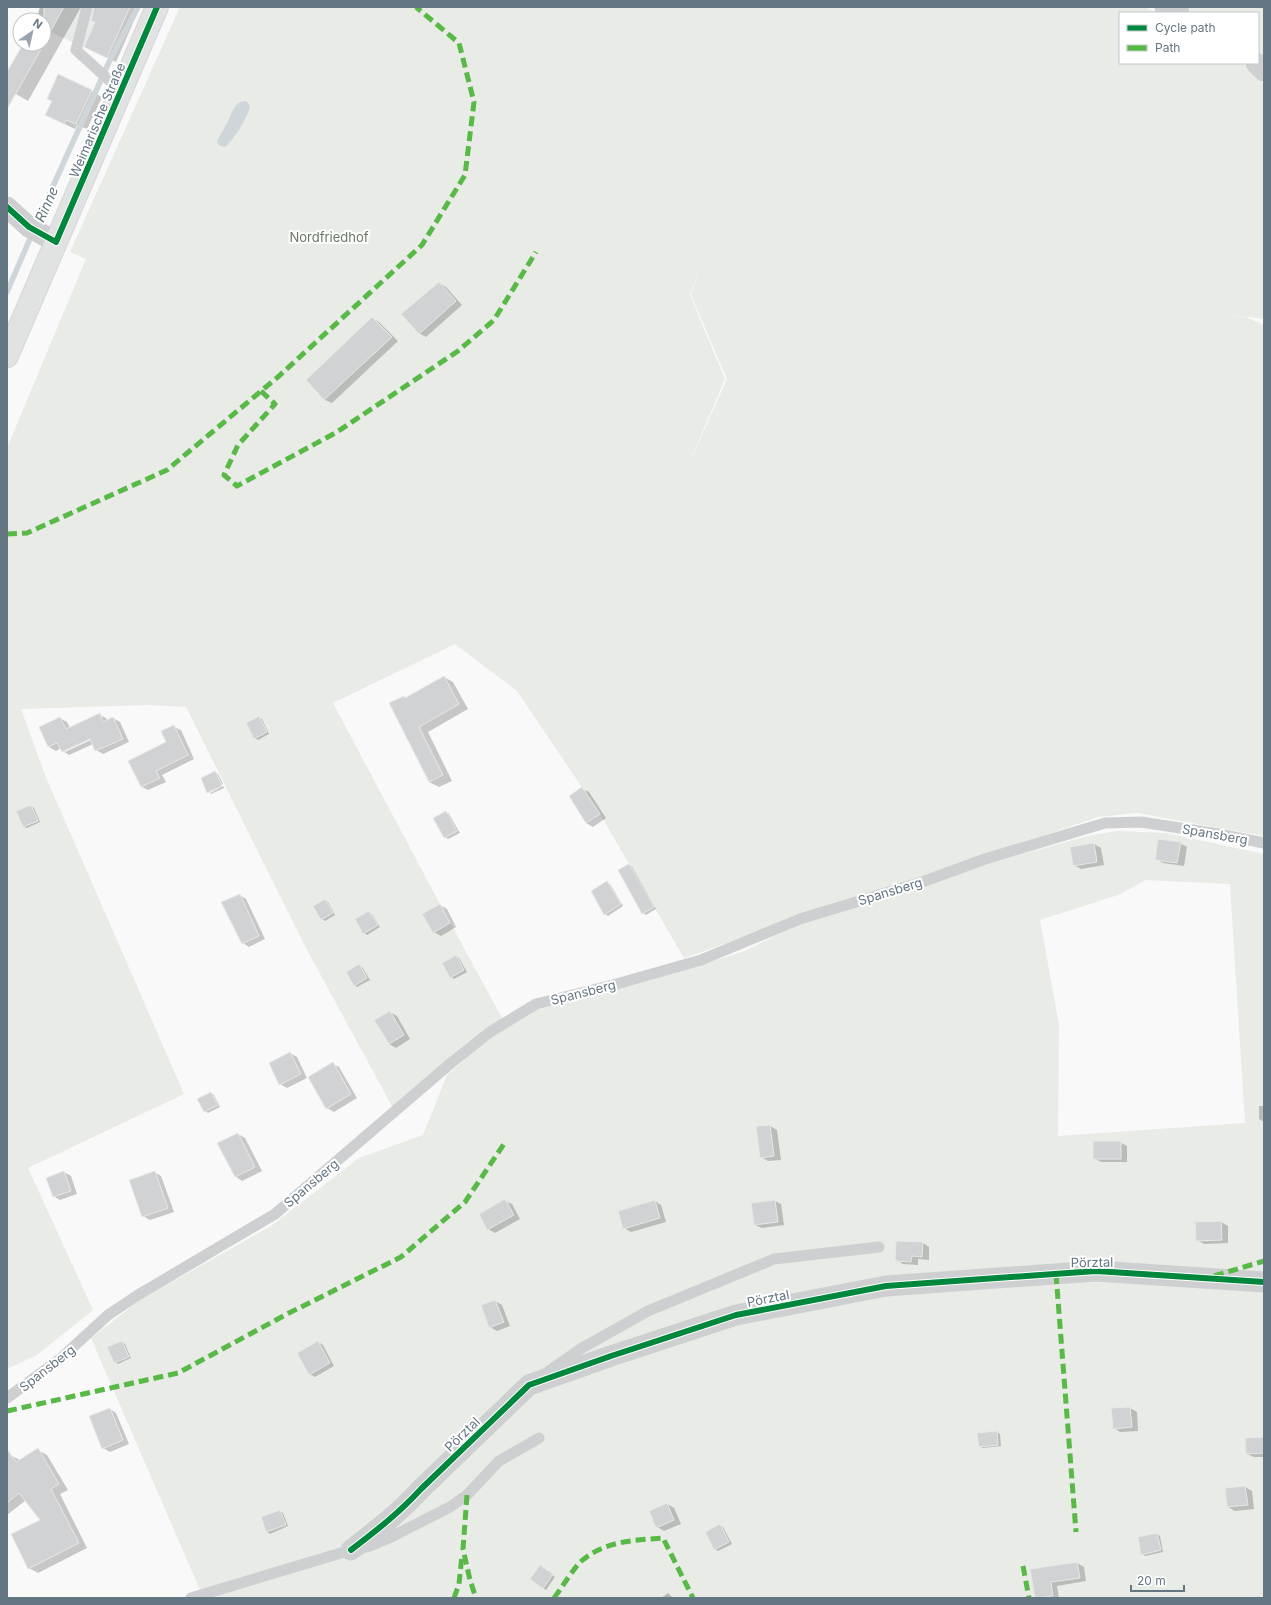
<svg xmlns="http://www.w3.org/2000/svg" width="1271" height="1605" font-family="Inter,sans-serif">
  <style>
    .built { fill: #e8e9e9 }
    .green { fill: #e8ebe6; fill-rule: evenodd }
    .water { fill: #ced6d9 }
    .shadow { fill: #0003; fill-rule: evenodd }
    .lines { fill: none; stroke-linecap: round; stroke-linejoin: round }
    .stream { stroke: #ced6d9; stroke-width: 5.5 }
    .building { fill: #d0d2d3; stroke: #e8e8e8 }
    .primary-casing { stroke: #d5d6d7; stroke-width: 24 }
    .service { stroke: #cecfd0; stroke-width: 11 }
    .minor { stroke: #cecfd0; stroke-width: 21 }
    .primary { stroke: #e1e2e2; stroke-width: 22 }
    .quiet { stroke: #58b947; stroke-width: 5; stroke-dasharray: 10 5; stroke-linecap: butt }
    .cycleway-casing { stroke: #fff; stroke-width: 8 }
    .cycleway { stroke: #00873e; stroke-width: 6 }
    .labels { text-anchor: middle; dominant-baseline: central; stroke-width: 4; stroke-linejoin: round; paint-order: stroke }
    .street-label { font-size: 13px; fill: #657683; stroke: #fff }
    .park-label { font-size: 13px; fill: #687a64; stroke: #fff }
    .water-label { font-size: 14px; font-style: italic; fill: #60757c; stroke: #fff }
  </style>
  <rect width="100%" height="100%" fill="#f9f9f9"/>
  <polygon class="built" points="39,7 130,7 107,58 44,29 44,20 35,20"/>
  <g class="green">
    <path d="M180,7H1144L1158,13H1120V63H1242L1249,68L1264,84V319L1203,311L1246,317L1264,325V836L1137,813L1098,817L684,958L600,814L517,691L455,644L333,703L440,904L502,1018L393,1108L306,948L186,707L147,705L21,709L45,775L184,1094L28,1168L93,1310L37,1355L7,1369V448L86,259L70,252ZM700,267L691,295L727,379L684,475L725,379L690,295Z"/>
    <polygon points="1175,7 1264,7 1264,64 1258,58 1258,13 1188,13"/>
    <path d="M1117,831L1166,833L1264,854V1598H202L203,1597L91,1338L140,1300L271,1226L359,1158L423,1135L447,1075L493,1034L536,1010L647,981L742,952L796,926L989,863L1092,835ZM1146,880L1230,884L1245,1123L1058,1136L1059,1025L1040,920L1118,895Z"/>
  </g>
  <path class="water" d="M246,101L250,106C248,117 234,140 225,147L220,146L217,142C219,136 222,132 225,127C231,118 231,108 240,102Z"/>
  <g class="shadow">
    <polygon points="40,7 81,7 28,101 7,89 7,74 24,44 44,44 44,20 37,20"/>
    <polygon points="102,7 140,7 116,62 85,47"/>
    <polygon points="91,91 102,97 87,129 77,125 75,129 46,115"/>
    <polygon points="439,283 446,287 462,305 426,337 419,333"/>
    <polygon points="372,318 379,322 398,341 332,403 325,400 307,380"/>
    <polygon points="444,677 453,682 468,709 428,732 452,781 439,787 429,782 404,697 406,698"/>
    <path d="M100,715L106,718L107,721L113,718L120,722L129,742L103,754L96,750L93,744L69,755L63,751L61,748L56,751L49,747L40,728L60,718L67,722L70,728ZM94,736L95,738L65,752V749Z"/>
    <polygon points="259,717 262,719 269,734 258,740 255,738"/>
    <polygon points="174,727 181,730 194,759 162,775 166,782 148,790 142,787 167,742"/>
    <polygon points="215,772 218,774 223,784 209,791"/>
    <polygon points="223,786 224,788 211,794 210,793"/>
    <polygon points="582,789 589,792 606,818 593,827 586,823"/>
    <polygon points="31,806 34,808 40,822 27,828 24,827"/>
    <polygon points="446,812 449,814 460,833 448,839 445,837"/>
    <polygon points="1180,843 1187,847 1184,866 1163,863 1156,859"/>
    <polygon points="1094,844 1101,848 1104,865 1081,869 1074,865"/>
    <polygon points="629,865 632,867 656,909 646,915 643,913"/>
    <polygon points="607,883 610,884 623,906 608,916 605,914"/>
    <polygon points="240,895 246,899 265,939 249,947 243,943"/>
    <polygon points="325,900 328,902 335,915 325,921 322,919"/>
    <polygon points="440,905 447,909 456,927 441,936 434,932"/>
    <polygon points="369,912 372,914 380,927 367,935 364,933"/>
    <polygon points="456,956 459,958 467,972 454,979 451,977"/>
    <polygon points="359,965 362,967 370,980 357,987 354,985"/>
    <polygon points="390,1012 397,1016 410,1039 396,1048 389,1044"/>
    <polygon points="290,1053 297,1057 307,1078 287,1088 280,1084"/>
    <polygon points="333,1064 339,1067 357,1098 334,1112 327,1108"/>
    <polygon points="211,1093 214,1095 220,1107 208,1113 205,1111"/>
    <polygon points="1259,1106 1264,1106 1264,1122 1259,1119"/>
    <polygon points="770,1126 777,1130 781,1160 768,1161 761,1157"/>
    <polygon points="238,1134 245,1138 262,1171 242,1181 236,1177 219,1144"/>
    <polygon points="1120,1142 1127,1146 1127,1162 1101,1162 1094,1158"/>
    <polygon points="64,1172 71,1176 77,1194 60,1200 53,1196"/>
    <polygon points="154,1172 161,1176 174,1212 150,1220 143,1216"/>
    <polygon points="505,1201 512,1204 520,1219 495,1233 488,1229"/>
    <polygon points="655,1201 661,1205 666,1222 631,1232 624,1228"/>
    <polygon points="775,1201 781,1204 784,1225 762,1228 755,1225"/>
    <polygon points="1221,1222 1228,1226 1228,1243 1204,1244 1197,1240"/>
    <polygon points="923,1243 929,1247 929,1260 918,1259 918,1265 903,1264 896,1260"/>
    <polygon points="495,1301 502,1305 510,1326 497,1331 490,1327"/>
    <polygon points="122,1342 125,1344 131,1358 118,1364 115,1362"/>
    <polygon points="318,1342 323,1345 334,1366 315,1377 310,1374"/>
    <polygon points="1130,1408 1137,1412 1138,1431 1120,1432 1114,1428"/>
    <polygon points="110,1409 116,1413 129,1444 110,1452 103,1448"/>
    <polygon points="997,1432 1000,1434 1001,1446 983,1448 980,1446"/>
    <polygon points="1264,1438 1264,1457 1254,1457 1247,1454"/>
    <polygon points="38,1450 47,1455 68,1490 60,1494 87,1548 38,1573 29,1568 41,1520 26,1500 7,1515 7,1457 10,1455 20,1460"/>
    <polygon points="1245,1487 1252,1491 1254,1509 1235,1511 1228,1507 1226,1489"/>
    <polygon points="667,1504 674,1508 681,1524 664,1531 657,1527"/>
    <polygon points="280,1511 283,1513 288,1526 270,1534 267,1532 262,1518"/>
    <polygon points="720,1525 723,1527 732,1544 718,1551 715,1549"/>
    <polygon points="1157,1534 1160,1536 1163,1552 1145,1556 1142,1554"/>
    <polygon points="1077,1563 1084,1567 1086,1581 1057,1586 1059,1598 1036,1598 1032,1570"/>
    <polygon points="543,1568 555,1577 546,1590 543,1588"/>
    <polygon points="668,1593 673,1598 661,1598"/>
  </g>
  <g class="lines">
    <g class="stream">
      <polyline points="35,226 110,60 138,7"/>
      <polyline points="7,292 32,234"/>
    </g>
  </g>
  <g class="building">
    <polygon points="44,7 64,7 44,43"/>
    <polygon points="94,7 130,7 107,58 84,47 95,22 91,21"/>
    <polygon points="23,44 44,44 7,109 7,72"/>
    <polygon points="58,74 92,90 76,124 66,120 64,124 45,115 52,101 47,99"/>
    <polygon points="439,282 456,301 419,334 401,314"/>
    <polygon points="372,317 392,337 324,400 306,380"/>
    <polygon points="444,676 459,704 419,727 443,775 429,782 389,703 404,696 405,698"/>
    <polygon points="100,713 103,722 113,717 123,739 95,751 90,739 62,752 57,743 48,747 39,727 60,717 66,729"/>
    <polygon points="259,716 267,732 254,739 246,723"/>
    <polygon points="174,725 188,755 156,771 160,778 141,787 128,761 166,742 161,731"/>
    <polygon points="215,771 222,786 207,793 201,778"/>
    <polygon points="582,787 600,814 586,823 569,796"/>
    <polygon points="31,805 38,821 23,827 16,811"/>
    <polygon points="446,811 457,831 444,838 433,818"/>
    <polygon points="1158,839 1181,842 1177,863 1155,860"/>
    <polygon points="1094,843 1097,862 1073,866 1070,847"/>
    <polygon points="629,864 654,907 642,914 618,870"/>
    <polygon points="607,881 621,904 604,915 591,891"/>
    <polygon points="240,894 259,936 242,944 221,902"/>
    <polygon points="325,899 333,913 321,920 313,906"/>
    <polygon points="440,904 450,923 433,933 422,914"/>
    <polygon points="369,911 378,925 363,934 355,919"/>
    <polygon points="456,955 464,970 450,978 442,963"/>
    <polygon points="359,964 367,978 354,986 346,972"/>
    <polygon points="390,1011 404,1035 389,1044 374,1020"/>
    <polygon points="290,1052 301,1074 279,1085 269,1063"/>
    <polygon points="333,1062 351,1094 326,1109 308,1077"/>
    <polygon points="211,1092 218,1105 204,1112 197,1099"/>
    <polygon points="770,1125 774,1156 760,1158 756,1126"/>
    <polygon points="238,1133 255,1167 235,1177 217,1143"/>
    <rect x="1093" y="1141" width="28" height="18"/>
    <polygon points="64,1171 71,1191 53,1197 46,1178"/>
    <polygon points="155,1171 168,1208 142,1217 129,1180"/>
    <polygon points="505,1199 514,1215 487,1230 479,1214"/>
    <polygon points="655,1200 660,1218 623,1229 618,1211"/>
    <polygon points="775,1200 778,1222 754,1225 751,1203"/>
    <polygon points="1221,1221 1222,1240 1196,1241 1195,1222"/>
    <polygon points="896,1241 923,1242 922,1257 912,1256 911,1262 895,1261"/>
    <polygon points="495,1300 504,1322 489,1328 481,1305"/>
    <polygon points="122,1341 129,1357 114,1363 107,1347"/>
    <polygon points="318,1341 330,1363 309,1375 297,1353"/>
    <polygon points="1130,1407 1132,1427 1113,1429 1111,1408"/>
    <polygon points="110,1408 123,1440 102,1449 89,1416"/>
    <polygon points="997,1431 998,1445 979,1447 977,1433"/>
    <polygon points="1264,1437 1264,1453 1246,1454 1245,1438"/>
    <polygon points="38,1448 59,1484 51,1489 79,1543 28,1569 11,1534 40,1520 19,1493 7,1503 7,1449 16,1462"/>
    <polygon points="1245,1486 1248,1505 1227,1507 1225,1488"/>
    <polygon points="667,1503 674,1520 656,1528 649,1511"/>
    <polygon points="280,1510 286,1525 266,1532 261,1517"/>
    <polygon points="720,1524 729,1542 714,1550 705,1532"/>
    <polygon points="1157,1533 1161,1550 1141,1555 1138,1537"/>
    <polygon points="1077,1562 1080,1578 1051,1582 1053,1596 1035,1598 1030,1569"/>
    <polygon points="540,1565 553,1574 543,1589 530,1579"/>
  </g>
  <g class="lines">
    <defs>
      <polyline id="primary" points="7,356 157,7"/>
    </defs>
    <use href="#primary" class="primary-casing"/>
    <g class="service">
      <polyline points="87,7 76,50 121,91"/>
      <polyline points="549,1371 582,1348 648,1311 774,1259 879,1247"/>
      <polyline points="7,1398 60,1359 108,1315 138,1295 275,1214 451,1063 490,1032 536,1004 613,985 701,960 800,919 922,882 985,859 1105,823 1141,822 1219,834 1264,843"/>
      <polyline points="191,1598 351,1550 370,1546 389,1538 450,1507 467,1495 499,1461 539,1438"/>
    </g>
    <g class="minor">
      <polyline points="1165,7 1179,13"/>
      <polyline points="1256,63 1264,71"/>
      <polyline points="7,207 29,227 56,242"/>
      <path d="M351,1550C377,1530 399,1513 421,1489L529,1385L611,1356L736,1315L886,1286L1096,1271L1264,1282"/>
    </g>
    <use href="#primary" class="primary"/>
    <g class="quiet">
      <polyline points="261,391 275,404 238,445 224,475 237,486 337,432 458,351 494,320 536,252"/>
      <polyline points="7,534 27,533 167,470 279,376 422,245 465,175 474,102 459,43 416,7"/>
      <polyline points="1056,1274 1076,1532"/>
      <polyline points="1214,1276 1264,1261"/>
      <polyline points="7,1411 178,1373 289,1313 401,1257 465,1202 506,1141"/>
      <polyline points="467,1495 463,1549 470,1580 476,1598"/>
      <polyline points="1023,1566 1029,1598"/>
      <polyline points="454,1598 459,1584 462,1555"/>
      <path d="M554,1598C562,1588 575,1565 584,1559C606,1541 636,1540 663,1538L693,1598"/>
    </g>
    <defs>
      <g id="cycleway">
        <polyline points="7,207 29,227 56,242 157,7"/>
        <path d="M351,1550C377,1530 399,1513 421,1489L529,1385L611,1356L736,1315L886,1286L1096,1271L1264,1282"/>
      </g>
    </defs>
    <use href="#cycleway" class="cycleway-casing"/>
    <use href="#cycleway" class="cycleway"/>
  </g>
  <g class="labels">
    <g class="street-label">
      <text transform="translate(97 120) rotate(-67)">Weimarische Straße</text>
      <text transform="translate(1215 834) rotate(10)">Spansberg</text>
      <text transform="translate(890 891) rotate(-17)">Spansberg</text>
      <text transform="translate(583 992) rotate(-14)">Spansberg</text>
      <text transform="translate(311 1183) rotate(-40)">Spansberg</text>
      <text transform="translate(1092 1262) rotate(-1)">Pörztal</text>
      <text transform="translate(768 1298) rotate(-11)">Pörztal</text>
      <text transform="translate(47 1368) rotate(-38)">Spansberg</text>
      <text transform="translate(462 1434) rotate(-44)">Pörztal</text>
    </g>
    <g class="park-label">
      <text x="329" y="237">Nordfriedhof</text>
    </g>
    <g class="water-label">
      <text transform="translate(46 204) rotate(-66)">Rinne</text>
    </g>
  </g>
  <rect width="1271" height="1605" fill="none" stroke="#657683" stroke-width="16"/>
  <rect x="1119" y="12" width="140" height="52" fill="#ffffff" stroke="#c1c8cd"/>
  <rect x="1127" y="25" width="20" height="6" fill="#00873e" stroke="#c1c8cd"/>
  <text x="1155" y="32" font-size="12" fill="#657683">Cycle path</text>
  <rect x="1127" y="45" width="20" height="6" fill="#58b947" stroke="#c1c8cd"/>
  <text x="1155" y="52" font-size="12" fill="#657683">Path</text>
  <g transform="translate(32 32) rotate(34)"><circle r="19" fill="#ffffff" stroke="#c1c8cd"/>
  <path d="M0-3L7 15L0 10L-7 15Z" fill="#99a4ac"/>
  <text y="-6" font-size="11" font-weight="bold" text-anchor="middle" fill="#657683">N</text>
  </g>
  <path d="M1131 1585v6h53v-6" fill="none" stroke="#657683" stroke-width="2"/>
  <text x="1137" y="1585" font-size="12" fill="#657683" stroke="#ffffff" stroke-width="3" paint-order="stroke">20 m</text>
</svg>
